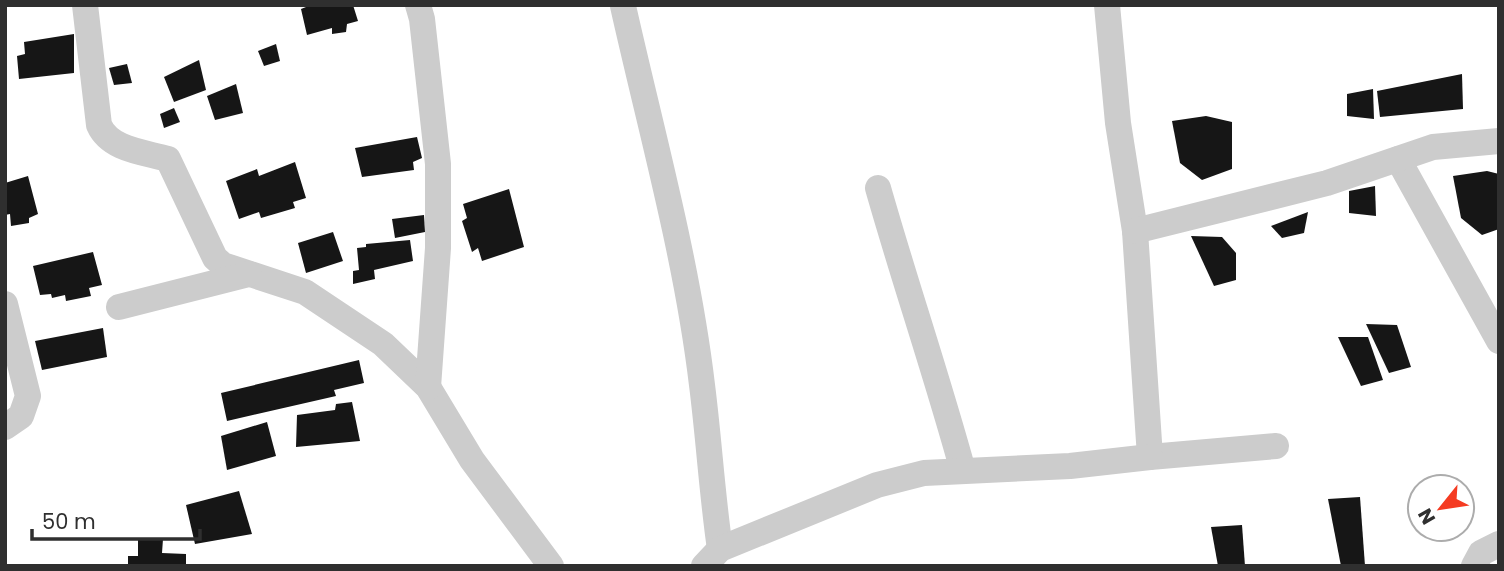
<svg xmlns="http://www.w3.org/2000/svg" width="1504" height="571" font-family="Poppins,sans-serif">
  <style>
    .building { fill: #161616 }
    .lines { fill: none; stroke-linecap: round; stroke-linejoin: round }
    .minor { stroke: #ccc; stroke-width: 26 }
  </style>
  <rect width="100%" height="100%" fill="#fff"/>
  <g class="building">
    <polygon points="311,5 353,5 358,21 347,24 346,32 332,34 332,28 307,35 301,9"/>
    <polygon points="74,34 74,73 19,79 17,56 25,54 24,42"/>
    <polygon points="276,44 280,61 264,66 258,51"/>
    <polygon points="199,60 206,90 174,102 164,77"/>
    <polygon points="127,64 132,83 114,85 109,68"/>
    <polygon points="1462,74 1463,109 1380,117 1377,91"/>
    <polygon points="236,84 243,113 215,120 207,96"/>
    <polygon points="1373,89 1374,119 1347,116 1347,94"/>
    <polygon points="174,108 180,122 164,128 160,114"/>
    <polygon points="1206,116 1232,122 1232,169 1202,180 1180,163 1172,121"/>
    <polygon points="417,137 422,158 413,162 414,170 362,177 355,148"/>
    <polygon points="295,162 306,198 293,202 295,208 261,218 259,212 239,219 226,181 257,169 259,176"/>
    <polygon points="1487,171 1499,174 1499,229 1482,235 1461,218 1453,176"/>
    <polygon points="28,176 38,214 29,218 29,223 11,226 10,214 5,215 5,183"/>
    <polygon points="1375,186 1376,216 1349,213 1349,191"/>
    <polygon points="509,189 524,247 482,261 478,248 472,252 462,221 467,218 463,204"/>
    <polygon points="1308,212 1304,233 1282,238 1271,226"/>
    <polygon points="424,215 425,232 395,238 392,219"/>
    <polygon points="333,232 343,261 306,273 298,243"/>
    <polygon points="1191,236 1222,237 1236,253 1236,280 1214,286"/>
    <polygon points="410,240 413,261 374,270 375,279 353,284 353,271 359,270 357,248 366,247 366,244"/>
    <polygon points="93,252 102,285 89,288 91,296 66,301 65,295 52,298 51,294 40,295 33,266"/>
    <polygon points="1366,324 1397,325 1411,367 1389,373"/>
    <polygon points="103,328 107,357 42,370 35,341"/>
    <polygon points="1338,337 1368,337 1383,380 1361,386"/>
    <polygon points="359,360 364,383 334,390 336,396 227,421 221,393"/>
    <polygon points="352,402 360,441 296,447 297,415 335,410 336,404"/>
    <polygon points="267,422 276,456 227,470 221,436"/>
    <polygon points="239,491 252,534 195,544 186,505"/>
    <polygon points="1360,497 1365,566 1341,566 1328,499"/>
    <polygon points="1242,525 1245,566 1218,566 1211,527"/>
    <polygon points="163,539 162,553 186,554 186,566 128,566 128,556 138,556 138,540"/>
  </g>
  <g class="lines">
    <g class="minor">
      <path d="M85,5L99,125C110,150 144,152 168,159L215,258L223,265L305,292L383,344L428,387L472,460L551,566"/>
      <polyline points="418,5 422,19 438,164 438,248 428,387"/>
      <polyline points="1107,5 1118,123 1135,231 1150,457 1276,446"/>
      <path d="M623,6C651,131 687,258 702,385C709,440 712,494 720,549"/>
      <polyline points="1398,159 1499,341"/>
      <path d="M878,188C905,283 937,376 963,471"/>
      <polyline points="1135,231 1327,183 1433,147 1499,141"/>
      <polyline points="5,304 28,396 21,416 5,427"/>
      <polyline points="119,307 249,274"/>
      <polyline points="704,566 720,549 877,485 924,473 1070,466 1150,457"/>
      <polyline points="1474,566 1481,553 1499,544"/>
    </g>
  </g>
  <rect width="1504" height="571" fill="none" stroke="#2f2f2f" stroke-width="14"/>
  <g transform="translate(1441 508) rotate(240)"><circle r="33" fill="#ffffff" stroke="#acacac" stroke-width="2"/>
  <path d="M0-5L12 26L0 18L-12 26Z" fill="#f53b22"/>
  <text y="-10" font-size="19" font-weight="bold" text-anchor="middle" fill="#2f2f2f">N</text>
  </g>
  <path d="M32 529v10h168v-10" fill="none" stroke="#2f2f2f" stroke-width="3.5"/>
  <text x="42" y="529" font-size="21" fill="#2f2f2f" stroke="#ffffff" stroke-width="5" paint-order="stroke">50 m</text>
</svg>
